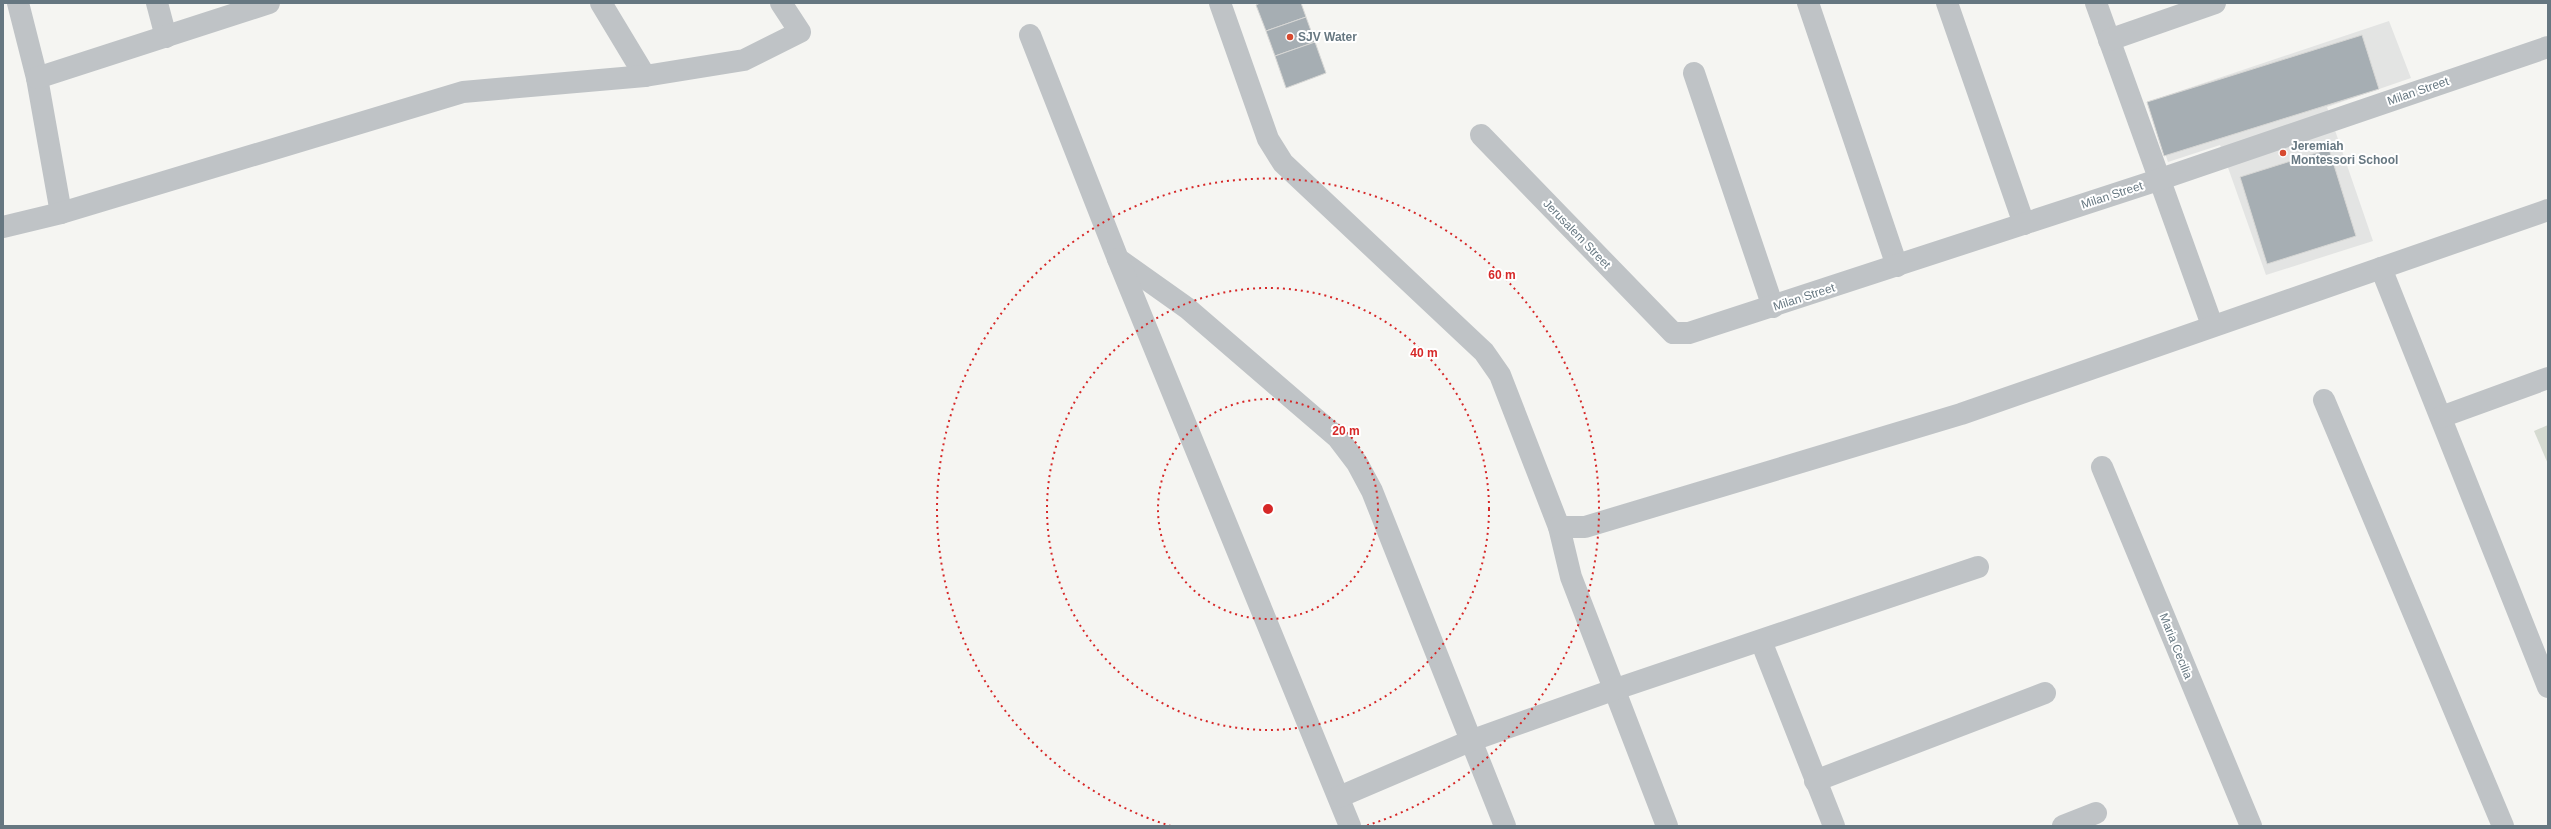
<svg xmlns="http://www.w3.org/2000/svg" width="2551" height="829" font-family="Arial,sans-serif">
  <style>
    .built { fill: #e3e4e3 }
    .green { fill: #d5dad1 }
    .building { fill: #a6aeb3; stroke: #d7d7d5 }
    .lines { fill: none; stroke-linecap: round; stroke-linejoin: round }
    .minor { stroke: #bfc3c6; stroke-width: 22 }
    .ring { fill: none; stroke: #d62828; stroke-width: 2; stroke-dasharray: 2 4 }
    .poi-dot { fill: #d74a30; stroke: #fff; stroke-width: 1.5 }
    .labels { text-anchor: middle; dominant-baseline: central; stroke-width: 4; stroke-linejoin: round; paint-order: stroke }
    .poi-label { font-size: 12px; font-weight: bold; fill: #667781; stroke: #fff; text-anchor: start }
    .street-label { font-size: 12px; fill: #667781; stroke: #fff }
    .centre { fill: #d62828; stroke: #fff; stroke-width: 2 }
    .ring-label { font-size: 12px; text-anchor: middle; font-weight: bold; fill: #d62828; stroke: #fff; stroke-width: 4; stroke-linejoin: round; paint-order: stroke }
  </style>
  <rect width="100%" height="100%" fill="#f5f5f2"/>
  <polygon class="built" points="2389,21 2411,78 2327,107 2373,241 2266,275 2220,145 2168,162 2147,102"/>
  <polygon class="green" points="2548,425 2548,464 2534,431"/>
  <g class="building">
    <polygon points="1260,3 1301,3 1306,17 1266,31 1256,5"/>
    <polygon points="1306,17 1315,42 1275,56 1266,31"/>
    <polygon points="2362,35 2379,89 2164,156 2147,102"/>
    <polygon points="1315,42 1326,73 1286,88 1275,56"/>
    <polygon points="2329,149 2356,236 2267,264 2240,177"/>
  </g>
  <g class="lines">
    <g class="minor">
      <polyline points="18,3 37,78 61,213"/>
      <polyline points="157,3 166,37"/>
      <polyline points="601,3 645,76"/>
      <polyline points="1220,3 1268,139 1283,163 1484,352 1500,375 1559,527 1571,577 1667,826"/>
      <polyline points="1808,3 1897,266"/>
      <polyline points="1947,3 2024,224"/>
      <polyline points="2096,3 2212,325"/>
      <polyline points="1030,35 1118,259 1187,308 1338,438 1357,463 1372,491 1505,826"/>
      <polyline points="2109,40 2215,3"/>
      <polyline points="1694,73 1773,307"/>
      <polyline points="37,78 269,3"/>
      <polyline points="1481,135 1673,333 1689,333 2158,180 2548,47"/>
      <polyline points="3,227 61,213 463,92 645,76 744,60 800,32 781,3"/>
      <polyline points="1118,259 1350,826"/>
      <polyline points="2381,268 2548,687"/>
      <polyline points="2324,400 2503,826"/>
      <polyline points="2441,417 2548,378"/>
      <polyline points="2102,467 2251,826"/>
      <polyline points="1559,527 1585,527 1961,414 2548,210"/>
      <polyline points="1761,641 1834,826"/>
      <polyline points="1815,781 2045,693"/>
      <polyline points="1339,797 1470,741 1613,690 1978,567"/>
      <polyline points="2063,826 2096,813"/>
    </g>
  </g>
  <g class="ring">
    <circle cx="1268" cy="509" r="110"/>
    <circle cx="1268" cy="509" r="221"/>
    <path d="M1171 826A331 331 0 1 1 1365 826"/>
  </g>
  <g class="poi-dot">
    <circle cx="1290" cy="37" r="4"/>
    <circle cx="2283" cy="153" r="4"/>
  </g>
  <g class="labels">
    <g class="poi-label">
      <text x="1298" y="37">SJV Water</text>
      <text x="2291" y="146">Jeremiah<tspan x="2291" dy="14">Montessori School</tspan></text>
    </g>
    <g class="street-label">
      <text transform="translate(2418 91) rotate(-19)">Milan Street</text>
      <text transform="translate(2112 195) rotate(-18)">Milan Street</text>
      <text transform="translate(1577 234) rotate(46)">Jerusalem Street</text>
      <text transform="translate(1804 297) rotate(-18)">Milan Street</text>
      <text transform="translate(2176 646) rotate(68)">Maria Cecilia</text>
    </g>
  </g>
  <circle cx="1268" cy="509" r="6" class="centre"/>
  <g class="ring-label">
    <text x="1502" y="279">60 m</text>
    <text x="1424" y="357">40 m</text>
    <text x="1346" y="435">20 m</text>
  </g>
  <rect width="2551" height="829" fill="none" stroke="#667781" stroke-width="8"/>
</svg>
